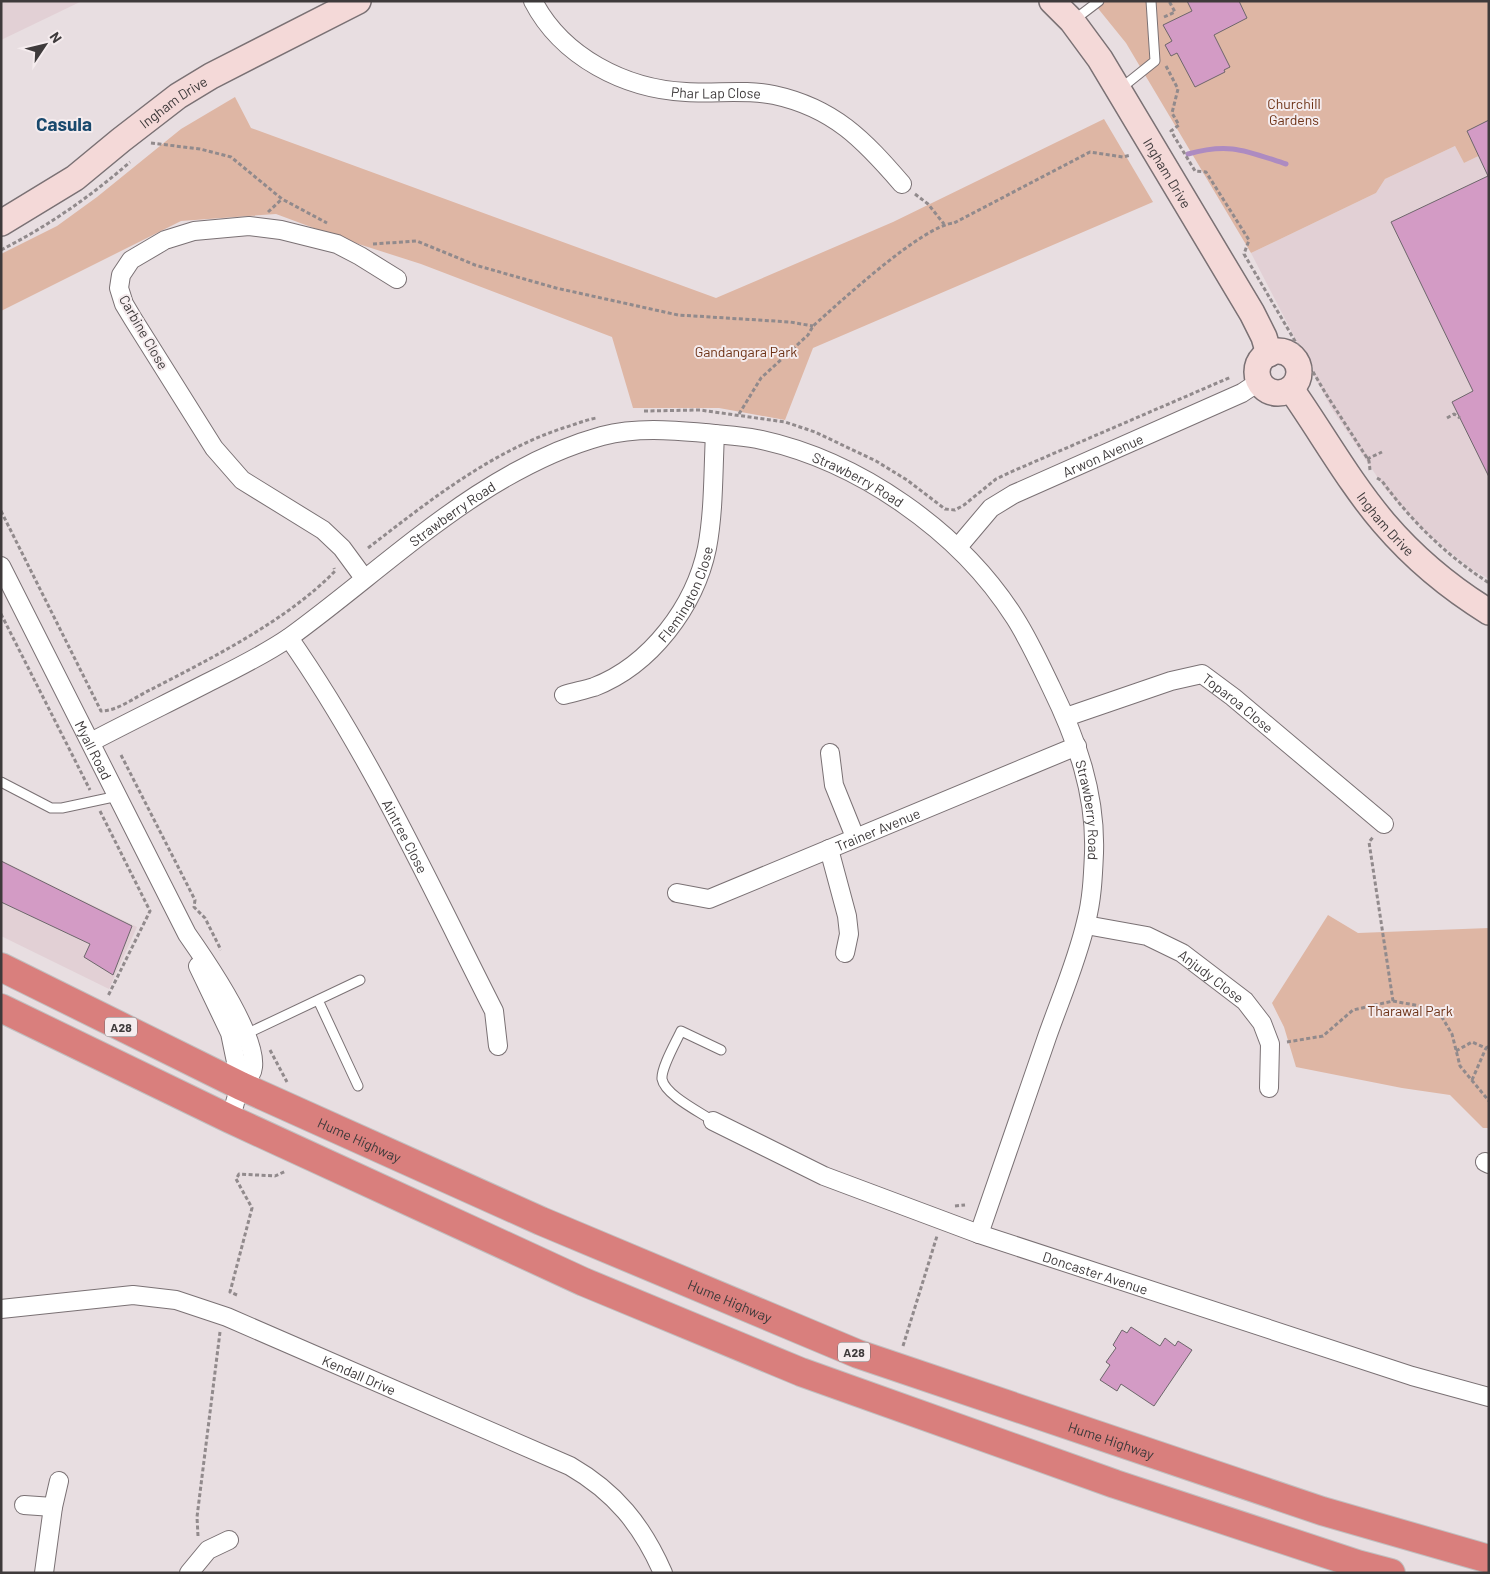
<svg xmlns="http://www.w3.org/2000/svg" width="1490" height="1574" font-family="Barlow,sans-serif">
  <rect width="100%" height="100%" fill="#e8dee1"/>
  <!-- built -->
  <path fill="#e2d0d5" d="M1 1H82L1 40Z
    M1455 146 1464 163 1489 151V579L1470 568 1429 535 1386 490 1330 406 1251 253 1376 193 1385 179Z
    M1 860 137 927 109 989 1 936Z"/>
  <!-- green -->
  <path fill="#deb6a4" d="M1092 1H1489V151L1464 163 1455 146 1385 179 1376 193 1251 253 1126 43Z
    M235 97 251 128 716 298 893 222 1104 119 1153 202 813 348 785 420 719 408H633L612 337 421 264 346 240 276 214 181 221 1 311V254L57 226 97 197 181 129Z
    M1328 915 1358 933 1489 928V1128H1483L1450 1095 1402 1088 1296 1067 1284 1027 1272 1003Z"/>
  <g fill="none" stroke-linecap="round" stroke-linejoin="round">
    <!-- stream -->
    <path stroke="#ad8bc1" stroke-width="5" d="M1188 154C1230 142 1246 151 1286 164"/>
  </g>
  <!-- building -->
  <path fill="#d39bc5" stroke="#6d666b" d="M1187 1H1239L1247 18 1214 35 1230 67 1224 70 1225 72 1195 87 1177 53 1171 56 1165 45 1172 41 1163 25 1192 11Z
    M1489 120V477L1452 402 1473 391 1391 222 1488 176 1467 131Z
    M1 861 132 926 113 975 84 957 90 944 1 902Z
    M1131 1327 1160 1346 1165 1338 1175 1346 1178 1341 1192 1350 1154 1406 1121 1384 1117 1391 1100 1380 1110 1365 1106 1362 1116 1348 1113 1345 1122 1330 1127 1333Z"/>
  <g fill="none" stroke-linecap="round" stroke-linejoin="round">
    <!-- lane casing -->
    <g stroke="#7a7174" stroke-width="11">
      <path id="lane" d="M1074 20 1099 1
        M1120 89 1155 61 1151 1
        M1 782 51 808H62L118 796
        M318 1000 358 1086
        M246 1034 360 980
        M713 1121C700 1112 665 1095 662 1079 661 1068 676 1042 681 1031L721 1050"/>
    </g>
    <!-- street casing -->
    <g stroke="#7a7174" stroke-width="20">
      <g id="street">
        <path id="s1" d="M533 1C562 57 625 89 686 92 716 94 744 89 774 95 834 108 864 140 902 184"/>
        <path id="s2" d="M958 547 991 508 1014 494 1242 393 1260 381"/>
        <path id="s3" d="M1 566 187 934C206 961 257 1036 253 1067 252 1077 246 1078 241 1086 236 1095 234 1109 230 1119"/>
        <path d="M364 578 342 548 323 530 242 480 214 448 133 319 124 304 119 288 121 275 131 260 165 240 194 231 249 226 281 230 337 244 360 256 397 279"/>
        <path id="s4" d="M289 638C370 754 430 885 494 1011L498 1046"/>
        <path id="s5" d="M564 695C574 692 584 690 594 687 651 665 695 606 707 548 714 511 713 472 715 434"/>
        <path id="s6" d="M1066 717 1171 681 1202 674 1233 697 1384 824"/>
        <path id="s7" d="M91 742C129 722 168 703 207 683 235 669 264 655 290 637 388 566 482 469 602 436 636 427 671 430 705 433 722 435 740 436 757 439 858 460 960 531 1015 618 1029 640 1040 664 1051 687 1077 740 1096 794 1094 853 1093 876 1092 900 1086 922 1077 961 1060 1000 1047 1037 1024 1103 1002 1169 979 1234"/>
        <path d="M830 753 834 785 855 837"/>
        <path d="M829 849 847 916 849 934 845 953"/>
        <path id="s8" d="M677 893 709 899 1077 746"/>
        <path id="s9" d="M1086 925 1147 936 1182 953 1245 1001 1262 1023 1270 1044 1269 1088"/>
        <path d="M198 966 230 1033 241 1086"/>
        <path id="s10" d="M713 1121 824 1176 979 1234 1412 1376 1489 1397"/>
        <path d="M1485 1162 1489 1164"/>
        <path id="s11" d="M1 1309 133 1295 176 1300 227 1317 570 1466C615 1492 642 1525 663 1573"/>
        <path d="M24 1505 53 1507"/>
        <path d="M44 1573 53 1507 59 1481"/>
        <path d="M189 1573 208 1550 229 1540"/>
      </g>
    </g>
    <!-- secondary casing -->
    <g stroke="#7a7174" stroke-width="28">
      <g id="secondary">
        <path id="s12" d="M1052 1 1072 21 1100 59 1252 313 1264 337 1269 354"/>
        <path id="s13" d="M1 223 75 178 121 140 178 96 211 76 358 1"/>
        <circle cx="1278" cy="372" r="21"/>
        <path id="s14" d="M1291 389C1322 433 1349 482 1384 523 1414 558 1450 588 1489 612"/>
      </g>
    </g>
    <!-- highway casing -->
    <g stroke="#c1c0c0" stroke-width="30">
      <g id="highway">
        <path id="s15" d="M1 967 241 1086 541 1221 858 1354 1322 1511 1489 1559"/>
        <path d="M1 1008 230 1119 584 1282 801 1372 1115 1484 1357 1564 1391 1573"/>
      </g>
    </g>
    <!-- path -->
    <path stroke="#918a8c" stroke-width="3" stroke-dasharray="4 2.5" stroke-linecap="butt" d="M1164 17 1175 12 1169 1
      M1166 66 1178 89 1172 113 1179 125 1171 131 1195 171 1206 172 1249 240 1244 254 1326 394 1369 461 1370 470
      M151 143 200 149 231 157 282 199 327 223
      M915 194 928 204 944 224
      M268 212 282 199
      M373 244 417 241 475 265 556 288 678 315 790 322 813 326
      M1 250C48 226 90 197 130 162
      M644 411 700 410 785 422 815 432 876 461 907 480 945 509 955 510 964 505 996 479 1013 471 1231 377
      M739 414 761 378 808 335 813 326C839 303 923 225 954 223L1090 152 1123 157 1131 155
      M1447 418 1454 414 1460 418
      M1367 459 1382 452
      M1377 478 1382 481C1412 522 1446 555 1489 583
      M1 511 101 711C118 711 135 697 150 690 210 659 288 620 335 571L334 568
      M368 548C429 501 489 453 563 428 574 425 585 420 596 418
      M1 614 90 790
      M121 755 195 900 194 907 205 918 221 950
      M100 811 150 911 108 996
      M1393 1001 1420 1006 1440 1014 1452 1034 1460 1066 1489 1101
      M1287 1042 1323 1036 1353 1010 1393 1001 1369 842 1374 836
      M270 1050 287 1082
      M1456 1051 1472 1042 1486 1048 1489 1046
      M1472 1080 1486 1048
      M955 1206 965 1205
      M237 1295 230 1292 252 1208 236 1179 239 1174 275 1176 286 1171
      M903 1346 937 1236
      M198 1536 197 1517 220 1332"/>
    <!-- lane -->
    <use href="#lane" stroke="#fff" stroke-width="9"/>
    <!-- street -->
    <use href="#street" stroke="#fff" stroke-width="18"/>
    <!-- secondary -->
    <use href="#secondary" stroke="#f4d9d8" stroke-width="25"/>
    <!-- highway -->
    <use href="#highway" stroke="#d97f7d" stroke-width="28"/>
  </g>
  <g text-anchor="middle" dominant-baseline="central" stroke-width="4" stroke-linejoin="round" paint-order="stroke">
    <!-- shield labels -->
    <g fill="#f5ecee" stroke="#756f71" stroke-width="1">
      <rect x="105" y="1017.5" width="32" height="19" rx="4"/>
      <rect x="838" y="1342.5" width="32" height="19" rx="4"/>
    </g>
    <g font-size="12" font-weight="bold" fill="#3e3a3b">
      <text x="121" y="1027">A28</text>
      <text x="854" y="1352">A28</text>
    </g>
    <!-- street labels -->
    <g font-size="14" fill="#3e3a3b" stroke="#f5ecee">
      <text stroke="none"><textPath href="#s1" startOffset="216">Phar Lap Close</textPath></text>
      <text stroke="none"><textPath href="#s13" startOffset="211">Ingham Drive</textPath></text>
      <text stroke="none"><textPath href="#s12" startOffset="208">Ingham Drive</textPath></text>
      <text transform="translate(144 332) rotate(60)">Carbine Close</text>
      <text stroke="none"><textPath href="#s2" startOffset="175">Arwon Avenue</textPath></text>
      <text stroke="none"><textPath href="#s7" startOffset="864">Strawberry Road</textPath></text>
      <text stroke="none"><textPath href="#s7" startOffset="429">Strawberry Road</textPath></text>
      <text stroke="none"><textPath href="#s14" startOffset="165">Ingham Drive</textPath></text>
      <text stroke="none"><textPath href="#s5" startOffset="166">Flemington Close</textPath></text>
      <text stroke="none"><textPath href="#s6" startOffset="189">Toparoa Close</textPath></text>
      <text stroke="none"><textPath href="#s3" startOffset="206">Myall Road</textPath></text>
      <text stroke="none"><textPath href="#s7" startOffset="1284">Strawberry Road</textPath></text>
      <text stroke="none"><textPath href="#s8" startOffset="215">Trainer Avenue</textPath></text>
      <text stroke="none"><textPath href="#s4" startOffset="230">Aintree Close</textPath></text>
      <text stroke="none"><textPath href="#s9" startOffset="138">Anjudy Close</textPath></text>
      <text stroke="none"><textPath href="#s15" startOffset="398">Hume Highway</textPath></text>
      <text stroke="none"><textPath href="#s10" startOffset="412">Doncaster Avenue</textPath></text>
      <text stroke="none"><textPath href="#s15" startOffset="802">Hume Highway</textPath></text>
      <text stroke="none"><textPath href="#s11" startOffset="374">Kendall Drive</textPath></text>
      <text stroke="none"><textPath href="#s15" startOffset="1208">Hume Highway</textPath></text>
    </g>
    <!-- park labels -->
    <g font-size="14" fill="#6d3216" stroke="#f5ecee">
      <text x="1294" y="103">Churchill<tspan x="1294" dy="16">Gardens</tspan></text>
      <text x="746" y="351">Gandangara Park</text>
      <text x="1410" y="1010">Tharawal Park</text>
    </g>
    <!-- district labels -->
    <g font-size="19" font-weight="bold" fill="#19496d" stroke="#f5ecee">
      <text x="64" y="123">Casula</text>
    </g>
  </g>
  <!-- border -->
  <rect width="1490" height="1574" fill="none" stroke="#3e3a3b" stroke-width="5"/>
  <!-- north arrow -->
  <g transform="translate(45 45) rotate(55)" stroke="#f5ecee" stroke-width="4" paint-order="stroke">
  <path d="M0-4L9 19L0 12L-9 19Z" fill="#3e3a3b"/>
  <text y="-8" font-size="14" font-weight="bold" text-anchor="middle" fill="#3e3a3b">N</text>
  </g>
</svg>
